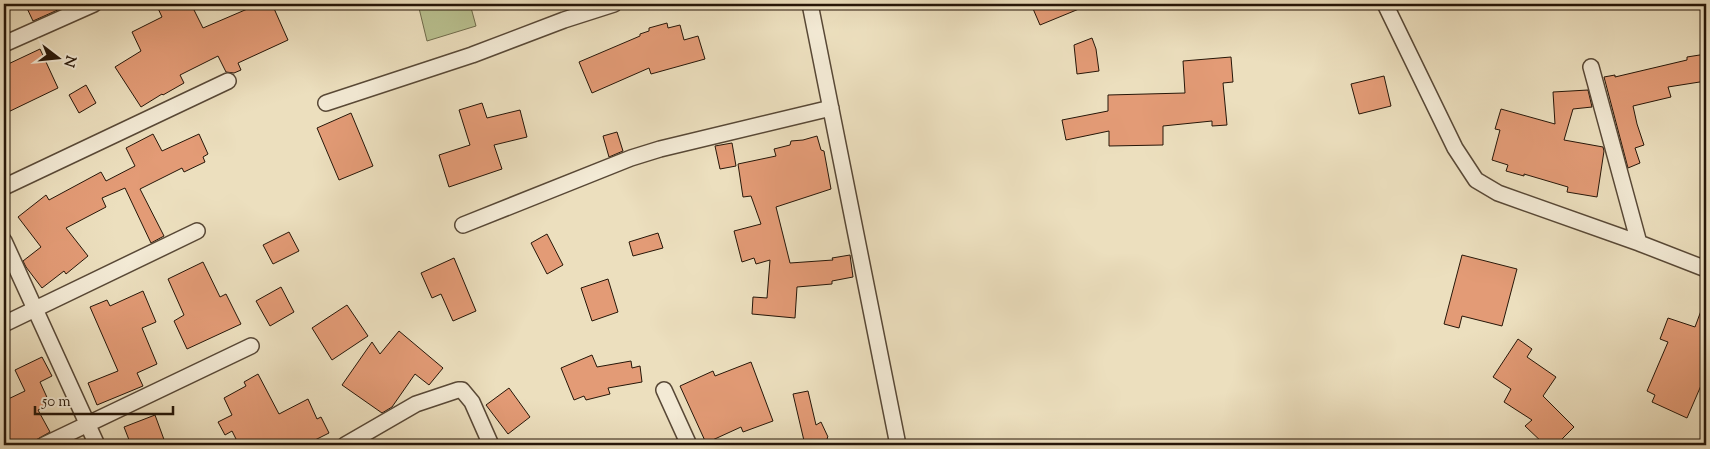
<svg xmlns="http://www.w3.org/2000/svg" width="1710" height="449" font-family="'Sorts Mill Goudy',serif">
  <rect width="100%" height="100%" fill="#ecdfbe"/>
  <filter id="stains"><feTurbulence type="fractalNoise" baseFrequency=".004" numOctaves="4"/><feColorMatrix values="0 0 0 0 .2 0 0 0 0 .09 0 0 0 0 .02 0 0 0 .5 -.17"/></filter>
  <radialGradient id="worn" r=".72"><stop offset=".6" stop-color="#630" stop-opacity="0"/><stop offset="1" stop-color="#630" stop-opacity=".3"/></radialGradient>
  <!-- green -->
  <path fill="#b9c190" stroke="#706c4c" d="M418 4H470L476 26 427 41Z"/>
  <!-- building -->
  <path fill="#e39b76" stroke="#261608" d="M25 4H71L33 21Z
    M156 4H191L203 28 259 4H272L288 40 238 63 241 70 234 73 226 72 218 56 180 75 184 83 163 95 162 94 141 107 115 67 141 51 132 32 162 17Z
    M1031 4H1091L1040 25Z
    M667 23 668 28 680 25 684 40 698 36 705 59 651 74 649 68 592 93 579 62 640 36V34L649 31V28Z
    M1092 38 1096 49 1099 71 1077 74 1074 45Z
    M40 49 58 88 4 114V66Z
    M1706 54V81L1668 87 1671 97 1633 106 1637 124 1644 145 1635 148 1640 163 1628 168 1604 77 1615 75V77L1687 60V57Z
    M1231 57 1233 82 1223 83 1227 125 1212 126V121L1163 126V145L1109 146V131L1066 140 1062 120 1108 111V95L1185 93 1183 61Z
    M1384 76 1391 106 1359 114 1351 84Z
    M86 85 96 103 79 113 69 95Z
    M1588 90 1592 107 1573 109 1564 140 1603 147 1604 151 1597 197 1567 192 1568 187 1524 174V176L1506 171 1508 165 1492 160 1500 130 1495 129 1501 109 1555 124 1553 92Z
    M482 103 487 118 520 110 527 137 494 145 502 169 449 187 439 155 470 145 459 110Z
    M351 113 373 166 339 180 317 128Z
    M617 132 623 151 609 157 603 136Z
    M153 134 162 151 199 134 208 154 203 157 205 162 184 172 182 168 140 189 164 236 151 243 125 188 102 198 106 207 66 228 88 256 66 274 64 271 42 288 26 267 23 261 41 247 18 217 46 195 49 200 101 172 106 181 135 166 126 148Z
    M817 136 821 150 824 151 831 189 776 207 790 263 833 260 832 258 850 255 853 277 832 281V284L797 287 795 318 752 314 753 297 767 298 770 260 756 264 754 258 742 262 734 231 761 224 751 196 743 197 738 164 776 156 774 149 790 145 791 141 803 140Z
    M732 143 736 166 720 169 715 146Z
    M289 232 299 251 273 264 263 245Z
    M658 233 663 248 633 256 629 242Z
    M547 234 563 265 547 274 531 243Z
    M1462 255 1517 269 1502 326 1462 316 1459 328 1444 324Z
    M454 258 476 311 453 321 441 294 432 298 421 273Z
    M203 262 220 297 226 294 241 324 187 349 174 321 184 315 168 279Z
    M608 279 618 312 592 321 581 288Z
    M281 287 294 312 270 326 256 301Z
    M143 291 156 322 142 328 157 364 137 373 143 386 97 405 88 383 118 371 90 307 107 300 110 306Z
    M1705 300H1706V374L1687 418 1652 402 1655 395 1647 391 1668 342 1660 339 1668 318 1695 327Z
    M347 305 368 336 332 360 312 328Z
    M399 331 443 368 429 385 415 374 392 407 382 413 342 385 372 342 380 354Z
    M1518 339 1532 349 1527 357 1556 377 1543 396 1574 427 1556 445H1545L1525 426 1532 420 1504 402 1511 389 1493 377Z
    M592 355 597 367 631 361 632 368 640 366 642 382 608 388 610 394 586 400 584 396 574 400 561 368Z
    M42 357 52 376 40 382 50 404 38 410 50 432 27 445H4V401L25 391 15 370Z
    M751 362 773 421 743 432 741 427 706 443 680 386 713 371 715 376Z
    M258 374 279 414 308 399 317 419 321 417 329 433 305 445H239L232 431 225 435 218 422 232 415 224 398 246 386 244 382Z
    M509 388 530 417 508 434 486 405Z
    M808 391 816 425 821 422 828 437 827 438 830 445H805L793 394Z
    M155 415 166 445H131L124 427Z"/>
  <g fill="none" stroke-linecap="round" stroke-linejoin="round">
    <!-- street casing -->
    <g stroke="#584836" stroke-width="18">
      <path id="street" d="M810 4 898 445
        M1385 4 1455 148 1476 180 1498 193 1639 243 1706 269
        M4 44 94 4
        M1591 67 1639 243
        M326 103 472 55 564 20 614 4
        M4 187 228 81
        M463 225 631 158 660 149 831 108
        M4 241 97 445
        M4 324 197 231
        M664 390 689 445
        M44 445 251 346
        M345 445 416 404 458 390H462L472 402 491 445"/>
    </g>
    <!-- street -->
    <use href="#street" stroke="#f3ead5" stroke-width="15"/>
  </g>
  <!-- margin -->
  <rect width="1710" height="449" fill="none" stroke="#ecdfbe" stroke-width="20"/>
  <rect x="5" y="5" width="1700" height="439" fill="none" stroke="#261608" stroke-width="2.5"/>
  <rect x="10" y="10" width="1690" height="429" fill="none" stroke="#261608"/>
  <!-- north arrow -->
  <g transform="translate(58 58) rotate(106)" stroke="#f3ead5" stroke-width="4" paint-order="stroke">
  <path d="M0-4L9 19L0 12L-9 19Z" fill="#261608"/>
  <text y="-8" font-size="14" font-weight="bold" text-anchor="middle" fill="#261608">N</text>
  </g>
  <!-- scale -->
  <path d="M35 406v8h138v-8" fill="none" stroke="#261608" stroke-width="2.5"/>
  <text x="42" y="406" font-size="15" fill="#261608" stroke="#f3ead5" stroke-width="4" paint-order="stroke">50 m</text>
  <rect width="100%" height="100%" filter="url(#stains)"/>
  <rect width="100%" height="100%" fill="url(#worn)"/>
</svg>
